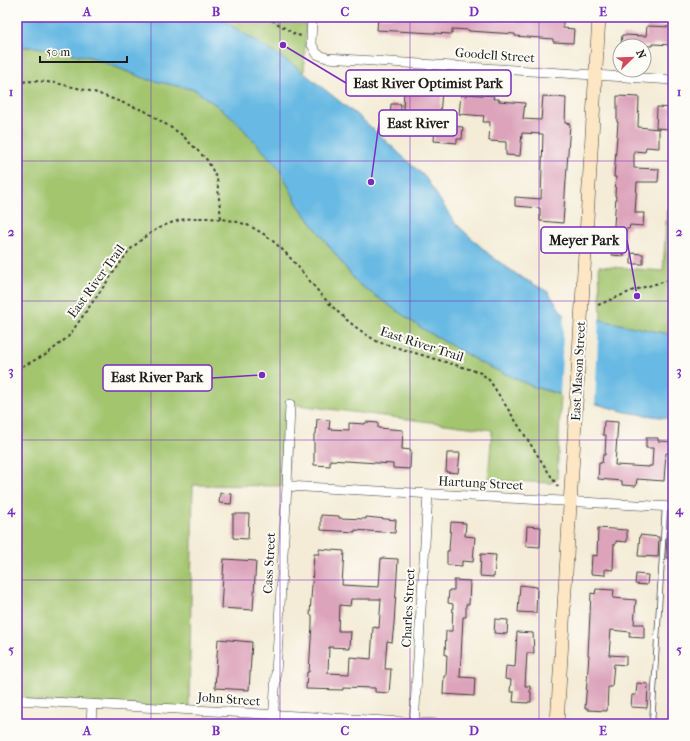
<svg xmlns="http://www.w3.org/2000/svg" width="690" height="741" font-family="'IM FELL French Canon',serif">
  <rect width="100%" height="100%" fill="#fdfcf7"/>
  <filter id="ink" filterUnits="userSpaceOnUse"><feTurbulence type="fractalNoise" baseFrequency=".025" numOctaves="2"/><feDisplacementMap in="SourceGraphic" scale="8" xChannelSelector="R" yChannelSelector="G"/><feConvolveMatrix kernelMatrix="1 2 1 2 8 2 1 2 1" color-interpolation-filters="sRGB"/></filter>
  <filter id="wash" filterUnits="userSpaceOnUse"><feTurbulence type="fractalNoise" baseFrequency=".012" numOctaves="4" result="noise"/><feDisplacementMap in="SourceGraphic" scale="16" xChannelSelector="R" yChannelSelector="G"/><feGaussianBlur stdDeviation="0.9" result="paint"/><feColorMatrix in="noise" values="0 0 0 0 0 0 0 0 0 0 0 0 0 0 0 0 0 1.4 0 .05"/><feComposite in="paint" operator="in"/></filter>
  <g filter="url(#wash)">
    <rect width="100%" height="100%" fill="#f4ecd7"/>
    <!-- green -->
    <path fill="#a3c56e" stroke="#607045" d="M218 17H306L304 73Z
      M17 47H36L90 57 146 79 195 90 232 117 279 168 298 205 357 283 423 329 481 363 534 387 561 395 557 479 551 483 488 480 492 430 290 404 287 486 193 485 189 709 17 700Z
      M667 210 673 211V335L601 320 599 266 663 271Z"/>
    <!-- water -->
    <path fill="#68b9e3" stroke="#426a80" d="M17 17H218L295 66 363 120 425 177 455 223 491 256 519 276 548 292 565 317 582 313 601 320 673 335V419L626 412 534 387 481 363 423 329 357 283 298 205 279 168 232 117 195 90 146 79 90 57 36 47H17Z"/>
    <!-- pier -->
    <path fill="#f4ecd7" d="M564 313 565 315 574 313 589 314 599 318 595 404 585 403 560 396Z"/>
    <g id="blocks">
      <!-- building -->
      <path fill="#dca3ba" fill-rule="evenodd" d="M378 17H495V20L516 22V17H563V28L574 29 573 43 553 42V39L515 36V34L469 31V30L452 29V34L377 30Z
        M647 26 673 27V45L653 44V46H621L622 35 646 36Z
        M404 89 442 90 440 116 428 115V112L403 110Z
        M467 94 494 96 493 99H499V101L525 103 523 119 541 120 543 96 566 98 565 123 570 124 563 223 540 221V208L515 206V197L541 199 543 134 522 133 520 156 506 155V142L489 141 490 122H483L484 116 459 114 461 95 467 96Z
        M617 96 639 97 638 127 659 129V148L646 147 645 152 634 151V168L659 169 658 182H637L635 213H644L643 226 630 225 629 229H626L624 256 612 255 616 196H615L616 177H614L618 122H617Z
        M391 104H401L400 117H390Z
        M657 107 672 108 670 129 656 128Z
        M435 125 463 127 462 139H457V143L434 141Z
        M631 253 643 254V264H631Z
        M317 419 330 420 329 429 349 430V423L365 424 366 422 378 423V428L403 430 402 449 411 450 410 469 393 468V464L330 460V466L314 465V434H316Z
        M604 421 618 422 615 465 649 467V466H652L653 448H646V438H658V441L673 442V454L666 453 664 481 637 479 636 486 622 485V481L598 479 599 463H602L603 455H605L606 435H603Z
        M447 453H460L458 473 446 472Z
        M220 493 232 494 231 504 219 503Z
        M233 514H249L248 539 233 538Z
        M321 515 339 516V518L366 519V517L396 520 395 533 355 530V532L321 530Z
        M451 522 466 523 465 536 475 537 473 562 462 561V566L447 565V551H449Z
        M527 526 541 527 540 547 526 546Z
        M598 528 627 530V542L616 541V544H614L613 570 605 569V575L591 574 592 555 597 556Z
        M640 535 659 537 658 557 638 556Z
        M667 537 673 538V558H666Z
        M319 549 344 551 342 585 379 587 381 558 398 559 394 624 392 642 387 641 385 669H391L389 693 375 692V688L343 687V690L306 689 307 672H309L312 624V615H310L314 554H319ZM351 599H381L379 628 373 627 371 659 350 657 349 674 328 673 329 647 349 648 350 631H338L339 605 350 606Z
        M481 554 496 555 494 577 480 576Z
        M224 559 256 561 253 610 221 608Z
        M636 574 648 575 647 585 635 584Z
        M454 580 470 581 469 604H466V617H463L460 677 475 678 474 696 443 694 444 676H446L447 655H445L446 631H452L453 604 448 603 449 590H454Z
        M520 585 537 587 536 613 518 612Z
        M596 589 614 590 613 598 636 600 634 624H644V638L629 637 630 632 611 630 609 655 626 656V665L614 664 612 687H608L607 711 588 710V708H585L589 655H588L591 593 595 594Z
        M495 619 508 620 507 634 494 633Z
        M517 632 533 633 534 653H527L525 686H530V692H531V702H528V703L513 702 514 692H510L511 680 505 679 506 666 515 667Z
        M218 639 252 642 249 690 215 688Z
        M637 683 648 684 647 708 631 707 632 695H636Z"/>
    </g>
  </g>
  <g filter="url(#ink)">
    <use href="#blocks" fill-opacity="0" stroke="#3c3b38" stroke-width="1"/>
    <g fill="none" stroke-linecap="round" stroke-linejoin="round">
      <!-- service casing -->
      <g stroke="#3c3b38" stroke-width="6">
        <path id="service" d="M652 724 665 507"/>
      </g>
      <!-- minor casing -->
      <g stroke="#3c3b38" stroke-width="10">
        <path id="minor" d="M312 17 311 43 317 54 327 58 673 80
          M287 486 673 507
          M17 700 440 724
          M91 724 92 705
          M273 724 287 486 290 404
          M414 724 428 494"/>
      </g>
      <!-- secondary casing -->
      <g stroke="#3c3b38" stroke-width="14">
        <path id="secondary" d="M557 724 599 17"/>
      </g>
      <!-- path -->
      <path stroke="#3c3b38" stroke-width="2" stroke-dasharray="3 3" stroke-linecap="butt" d="M267 17 296 35 302 36
        M17 82 36 81 56 83 94 92 145 111 181 134 207 160 217 178 221 219
        M598 305 634 290 673 279
        M17 369 47 354 68 337 128 252C148 231 173 217 203 218 217 218 234 220 247 225 282 240 302 274 326 300 342 317 358 330 378 342L469 369 481 373 490 381 558 487"/>
      <!-- service -->
      <use href="#service" stroke="#fff" stroke-width="4.5"/>
      <!-- minor -->
      <use href="#minor" stroke="#fff" stroke-width="9"/>
      <!-- secondary -->
      <use href="#secondary" stroke="#fce6c4" stroke-width="13"/>
    </g>
  </g>
  <!-- grid -->
  <path fill="none" stroke="#7b2cbf" stroke-width="1" stroke-opacity="0.55" d="M151 17V724M280 17V724M410 17V724M539 17V724M17 161H673M17 301H673M17 440H673M17 580H673"/>
  <g text-anchor="middle" dominant-baseline="central" stroke-width="4" stroke-linejoin="round" paint-order="stroke">
    <!-- street labels -->
    <g font-size="13" fill="#1c1c1c" stroke="#fdfcf7">
      <text transform="translate(495 55) rotate(4)">Goodell Street</text>
      <text transform="translate(96 281) rotate(-54)">East River Trail</text>
      <text transform="translate(422 344) rotate(18)">East River Trail</text>
      <text transform="translate(578 371) rotate(-87)">East Mason Street</text>
      <text transform="translate(481 483) rotate(3)">Hartung Street</text>
      <text transform="translate(269 563) rotate(-87)">Cass Street</text>
      <text transform="translate(408 608) rotate(-87)">Charles Street</text>
      <text transform="translate(229 699) rotate(4)">John Street</text>
    </g>
  </g>
  <!-- callouts -->
  <path fill="none" stroke="#7b2cbf" stroke-width="1.5" d="M283 45L346 83M371 182L379 123M637 296L627 240M262 375L212 378"/>
  <g fill="#7b2cbf" stroke="#fdfcf7" stroke-width="1.5">
    <circle cx="283" cy="45" r="4"/>
    <circle cx="371" cy="182" r="4"/>
    <circle cx="637" cy="296" r="4"/>
    <circle cx="262" cy="375" r="4"/>
  </g>
  <g fill="#fdfcf7" stroke="#7b2cbf" stroke-width="1.5">
    <rect x="346" y="70" width="165" height="26" rx="4"/>
    <rect x="379" y="110" width="78" height="26" rx="4"/>
    <rect x="541" y="227" width="86" height="26" rx="4"/>
    <rect x="103" y="365" width="109" height="26" rx="4"/>
  </g>
  <g font-size="14" text-anchor="middle" font-weight="bold" fill="#1c1c1c">
    <text x="428" y="88">East River Optimist Park</text>
    <text x="418" y="128">East River</text>
    <text x="584" y="245">Meyer Park</text>
    <text x="157" y="382">East River Park</text>
  </g>
  <!-- margin -->
  <rect width="690" height="741" fill="none" stroke="#fdfcf7" stroke-width="44"/>
  <!-- north arrow -->
  <g transform="translate(632 58) rotate(67)"><circle r="19" fill="#fdfcf7" stroke="#a3a29f"/>
  <path d="M0-3L7 15L0 10L-7 15Z" fill="#d1495b"/>
  <text y="-6" font-size="11" font-weight="bold" text-anchor="middle" fill="#1c1c1c">N</text>
  </g>
  <!-- scale -->
  <path d="M40 56v6h87v-6" fill="none" stroke="#1c1c1c" stroke-width="2"/>
  <text x="46" y="56" font-size="12" fill="#1c1c1c" stroke="#fdfcf7" stroke-width="3" paint-order="stroke">50 m</text>
  <rect x="22" y="22" width="646" height="697" fill="none" stroke="#7b2cbf" stroke-width="1.5"/>
  <g font-size="13" text-anchor="middle" font-weight="bold" fill="#7b2cbf">
    <text x="87" y="16">A</text>
    <text x="216" y="16">B</text>
    <text x="345" y="16">C</text>
    <text x="474" y="16">D</text>
    <text x="603" y="16">E</text>
    <text x="11" y="96">1</text>
    <text x="679" y="96">1</text>
    <text x="11" y="236">2</text>
    <text x="679" y="236">2</text>
    <text x="11" y="375">3</text>
    <text x="679" y="375">3</text>
    <text x="11" y="514">4</text>
    <text x="679" y="514">4</text>
    <text x="11" y="654">5</text>
    <text x="679" y="654">5</text>
    <text x="87" y="735">A</text>
    <text x="216" y="735">B</text>
    <text x="345" y="735">C</text>
    <text x="474" y="735">D</text>
    <text x="603" y="735">E</text>
  </g>
</svg>
